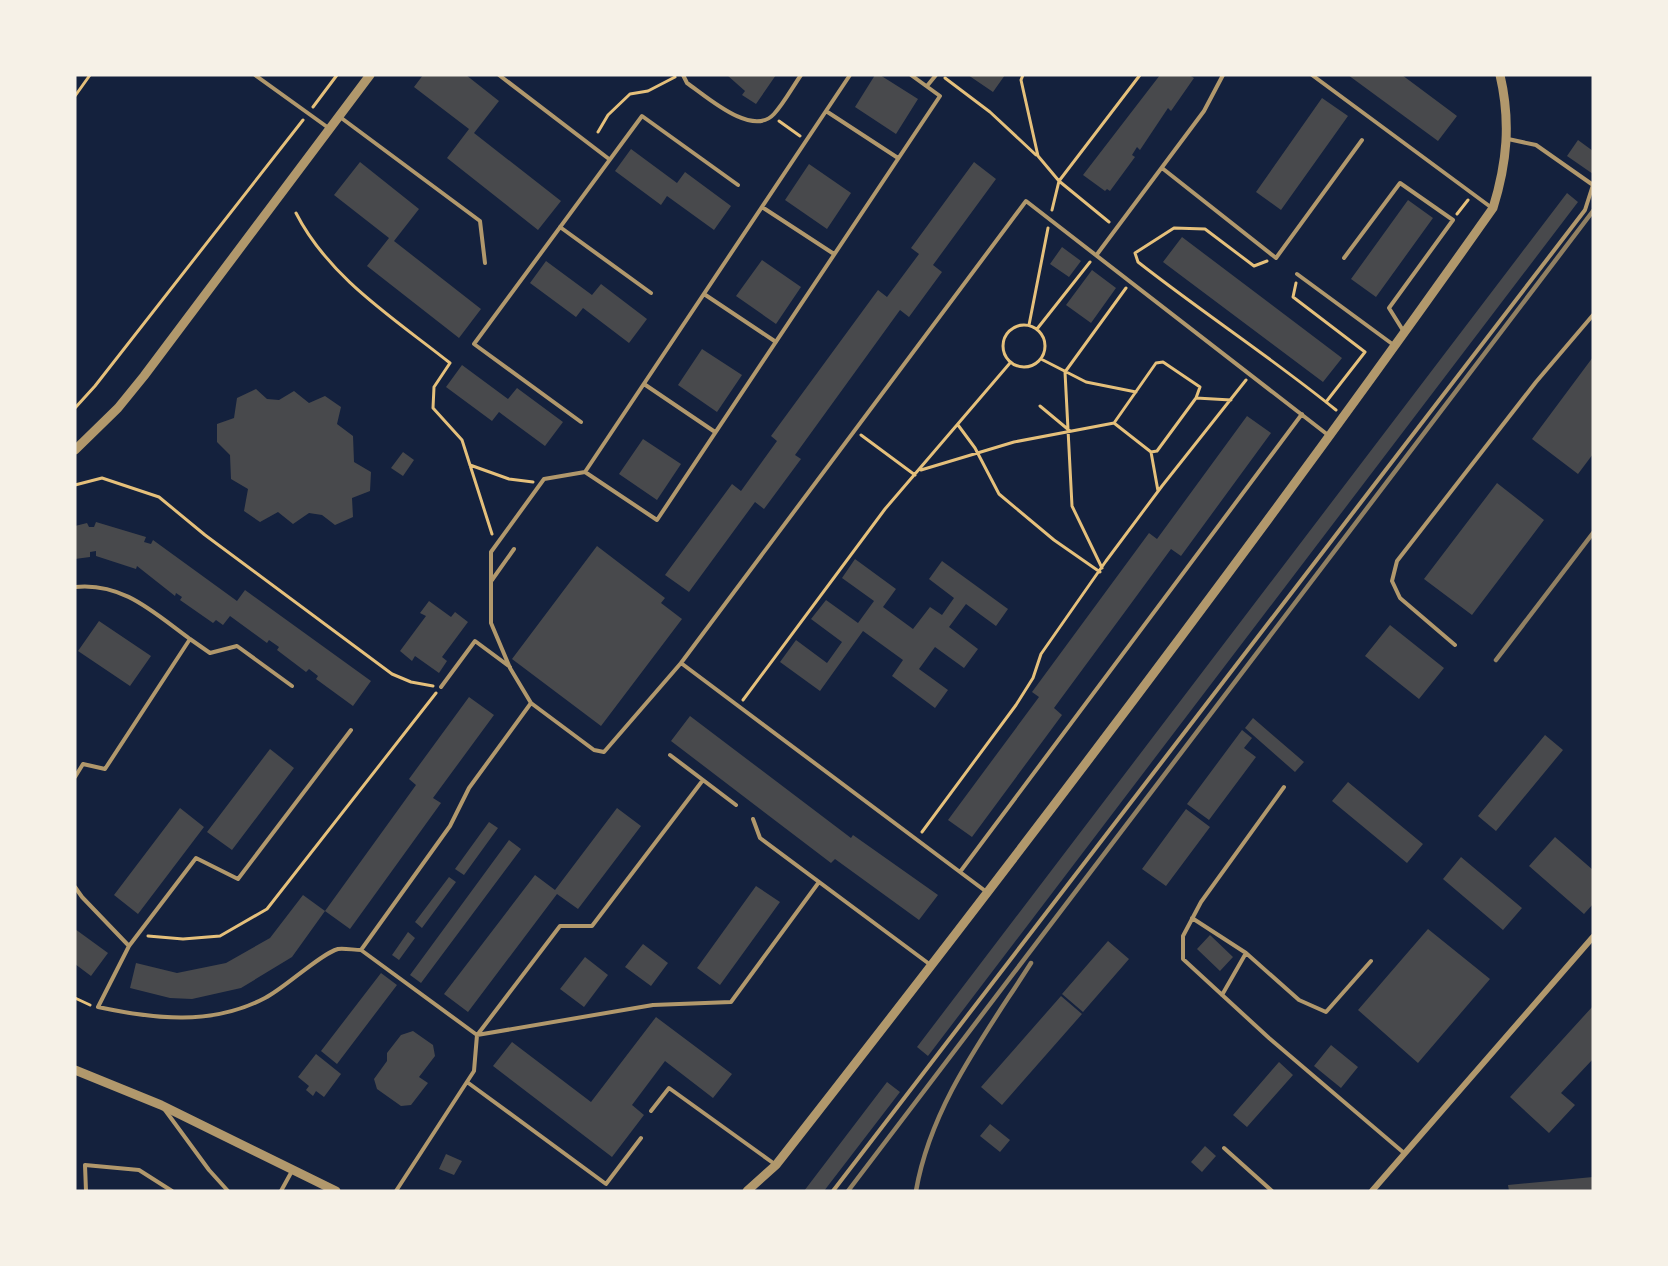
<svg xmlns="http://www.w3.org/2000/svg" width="1668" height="1266" font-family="'Playfair Display',serif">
  <rect width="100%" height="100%" fill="#14213d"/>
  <!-- building -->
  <path fill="#48494c" d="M423 75H466L499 101 474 133 561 201 538 230 447 158 469 129 414 87Z
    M727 75H776L756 104 742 95 745 91Z
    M875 75H880L918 99 896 134 855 107Z
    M968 75H1005L993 92Z
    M1160 75H1189L1194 78 1171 111 1168 108 1140 150 1137 147 1132 155 1135 157 1110 191 1107 189 1105 191 1083 175Z
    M1348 75H1402L1457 116 1438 141Z
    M1322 98 1348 116 1281 210 1256 192Z
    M1578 140 1593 151V174L1567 156Z
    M631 149 677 183 685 172 731 206 714 230 667 196 661 205 615 171Z
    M360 162 419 209 394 241 481 309 459 338 367 266 389 238 334 195Z
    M974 162 996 179 933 265 942 272 909 317 900 310 795 455 801 459 764 509 755 502 689 592 665 575 732 484 741 491 777 441 771 436 878 290 887 297 919 254 911 248Z
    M809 164 851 193 827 229 785 200Z
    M1567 193 1578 202 928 1056 917 1047Z
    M1408 200 1433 218 1376 297 1351 279Z
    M1182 237 1342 358 1323 382 1163 262Z
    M1062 247 1081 261 1069 277 1050 264Z
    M762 260 801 287 776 324 736 296Z
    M546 261 592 295 601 284 647 319 629 343 583 308 576 317 530 283Z
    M1092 270 1116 288 1091 323 1066 305Z
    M702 349 742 375 717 412 678 385Z
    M1593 357V454L1578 474 1532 439Z
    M462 365 508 399 517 388 563 422 545 446 499 412 492 421 446 387Z
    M256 389 267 399 279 400 294 391 309 403 325 396 341 407 337 424 353 436 354 462 371 472 370 491 352 498 353 517 335 525 322 515 309 513 293 524 278 512 260 522 244 511 248 489 231 479 230 455 217 442V424L234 418 237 398Z
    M1247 416 1271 433 1181 556 1171 549 1127 609 1054 708 1062 715 972 837 948 820 1039 697 1032 692 1149 533 1157 539Z
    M643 439 681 464 657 500 619 474Z
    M403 452 414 460 403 476 391 468Z
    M1497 483 1544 520 1472 615 1424 579Z
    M96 522 146 537 144 542 151 544 153 540 237 601 245 590 371 681 353 706 316 679 318 676 309 669 306 672 277 650 279 647 269 640 267 643 230 616 223 625 216 620 213 623 180 600 182 597 176 593 175 596 137 566 136 569 96 556V551L90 552V557L75 559V526L87 523 89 527H94Z
    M597 546 665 598 661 603 682 619 601 726 512 659Z
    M855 559 896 589 883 607 913 629 930 607 942 615 954 598 929 579 942 561 1008 609 996 626 966 604 949 627 978 649 964 668 935 647 919 669 948 690 935 708 892 676 903 660 863 631 820 691 780 662 796 640 827 663 842 642 811 619 826 600 858 623 874 601 842 578Z
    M429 601 451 617 455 612 468 622 442 657 447 661 439 673 415 656 412 661 400 651 426 616 420 613Z
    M99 621 151 656 130 686 78 651Z
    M1390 625 1444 668 1419 699 1365 656Z
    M469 697 494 715 433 798 441 803 350 929 325 911 416 785 409 779Z
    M690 716 851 838 853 835 938 895 919 920 835 859 831 863 671 741Z
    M1253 718 1304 762 1295 772 1245 728Z
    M1242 730 1252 738 1244 748 1256 757 1209 820 1187 804Z
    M1545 735 1563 750 1496 831 1478 816Z
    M270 749 294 768 232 850 207 832Z
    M1348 782 1423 844 1407 863 1332 801Z
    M180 808 204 827 138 914 114 895Z
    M617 808 641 826 578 909 557 894 468 1012 444 994 535 875 555 890Z
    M1186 809 1210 827 1166 886 1142 869Z
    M489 822 498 828 464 875 455 869Z
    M1555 837 1593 870V904L1584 914 1529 866Z
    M509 840 521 849 421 983 410 975Z
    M1461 857 1522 908 1503 930 1443 879Z
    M449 877 456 882 422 928 415 922Z
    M756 886 780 902 720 985 697 968Z
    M303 895 325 911 292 957 241 988 192 999 170 998 130 988 136 963 177 973 226 963 270 938Z
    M75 929 108 953 91 976 75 964Z
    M1428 929 1490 979 1418 1063 1358 1010Z
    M408 932 415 938 399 960 392 955Z
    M1210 935 1233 957 1220 971 1197 949Z
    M1108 941 1129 959 1083 1012 1062 994Z
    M643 944 668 963 651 986 625 967Z
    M585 957 608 975 584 1007 560 989Z
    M381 973 397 985 337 1064 321 1051Z
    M1061 996 1082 1014 1002 1105 981 1087Z
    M1593 1006V1059L1561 1093 1575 1105 1549 1133 1510 1097Z
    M656 1017 732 1074 713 1098 665 1061 632 1105 644 1115 612 1157 493 1066 512 1042 591 1102Z
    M413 1031 433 1045 435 1056 419 1077 428 1083 411 1105 401 1106 377 1089 374 1079 387 1061V1053L401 1035Z
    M1331 1045 1358 1067 1341 1088 1314 1066Z
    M316 1054 341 1074 324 1097 316 1091 313 1096 306 1090 309 1086 298 1077Z
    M1279 1062 1293 1075 1247 1127 1233 1115Z
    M887 1082 900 1092 824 1191H804Z
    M990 1124 1010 1140 1000 1152 980 1136Z
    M1205 1146 1216 1156 1202 1172 1191 1162Z
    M446 1154 462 1161 454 1175 439 1169Z
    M1593 1177V1191H1509L1508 1185Z"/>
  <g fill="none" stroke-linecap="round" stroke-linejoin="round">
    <!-- path -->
    <path stroke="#e5c07b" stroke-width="3" d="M1023 75 1021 80 1038 156 1059 181 1109 222
      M945 78 990 112 1036 155
      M75 96 90 75
      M313 107 337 75
      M779 121 800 136
      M598 132 608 115 630 94 648 91 675 77
      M1052 210 1059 181 1140 75
      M296 213C329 278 395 319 450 363L434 387 433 408 462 440 492 534
      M1457 214 1468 200
      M1267 261 1254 266 1205 229 1174 228 1135 253 1138 262C1203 313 1272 358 1336 410
      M1296 283 1293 297 1365 352 1326 402
      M1003 346a21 21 0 1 1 42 0a21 21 0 1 1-42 0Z
      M1029 325 1048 228
      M1037 329 1090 262
      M1041 359 1086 382 1136 392
      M1163 362 1200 387 1196 398 1157 451 1151 452 1114 423 1156 363Z
      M1196 398 1231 400
      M1040 406 1070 431
      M75 408 95 386 303 120
      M958 425 975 448 999 494 1054 540 1100 572
      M861 435 915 475
      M1151 452 1158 491
      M470 465 509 479 533 482
      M921 470 1014 442 1114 423
      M75 485 102 478 159 497 205 535 392 674 411 682 433 686
      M1102 568 1072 506 1065 372 1126 288
      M743 700 885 509 1010 363
      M922 832 1016 705 1033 678 1041 654 1106 561 1162 486 1246 380
      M148 936 183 939 220 936 267 909 436 693
      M75 998 90 1005"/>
    <!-- service -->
    <path stroke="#b1986c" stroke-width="4" d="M255 75 330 129
      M499 75 609 159
      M683 75 687 83C706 96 752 138 774 114 784 103 792 88 801 75
      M850 75 585 472 657 520 940 96 911 75
      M1312 75 1492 208
      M927 86 936 75
      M826 111 898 158
      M340 117 480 221 485 263
      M1162 168 1276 258 1362 140
      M762 207 834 254
      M560 227 651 293
      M1098 253 1204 111 1223 75
      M1344 258 1400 183 1453 220 1389 308 1404 332
      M1297 274 1395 346
      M704 294 776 342
      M644 384 715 432
      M581 422 474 344 642 116 738 185
      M585 472 544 479 491 552V623L510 668 531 703 594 750 604 752 681 663
      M492 580 514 549
      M75 587C123 582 154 613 190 639L105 769 83 764 75 777
      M190 639 210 653 237 646 292 686
      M1455 645 1400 598 1392 581 1397 561 1536 382 1593 315
      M441 687 475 641 510 667
      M670 755 736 805
      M1284 787 1201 902 1183 936V959L1269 1038 1404 1153
      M753 819 760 838 932 966
      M960 872 1302 414
      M75 887 82 897 129 946 98 1007C154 1019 212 1026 265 998 285 988 320 954 338 949 344 948 354 950 361 950L477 1035 474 1071 396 1191
      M988 893 681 663 1026 201 1328 435
      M1192 918 1246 953 1299 1000 1326 1012 1371 961
      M129 946 196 858 238 879 351 730
      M361 950 450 826 469 788 531 703
      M1222 995 1246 953
      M478 1034 560 926H592L703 780
      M477 1035 653 1005 731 1002 819 882
      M467 1082 606 1184 641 1138
      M165 1110 209 1170 228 1191
      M651 1111 669 1088 776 1165
      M1224 1148 1272 1191
      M86 1191 85 1165 139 1170 172 1191
      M281 1191 292 1171
      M833 1191 1585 210 1593 185 1536 145 1508 139"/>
    <!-- minor -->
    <path stroke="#b1986c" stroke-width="6" d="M1372 1191 1593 937"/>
    <!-- tertiary -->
    <path stroke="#b1986c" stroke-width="9" d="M75 450 118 408 144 376 370 75
      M75 1070 161 1105 336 1191
      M747 1191 776 1165C1022 851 1263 534 1493 208 1507 163 1511 122 1500 75"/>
    <!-- rail -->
    <path stroke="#918062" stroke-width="4.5" d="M1496 660 1593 533
      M848 1191 1593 211
      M916 1191C931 1105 985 1035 1031 963"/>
  </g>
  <!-- border -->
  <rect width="1668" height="1266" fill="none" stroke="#f6f1e7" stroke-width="153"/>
</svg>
